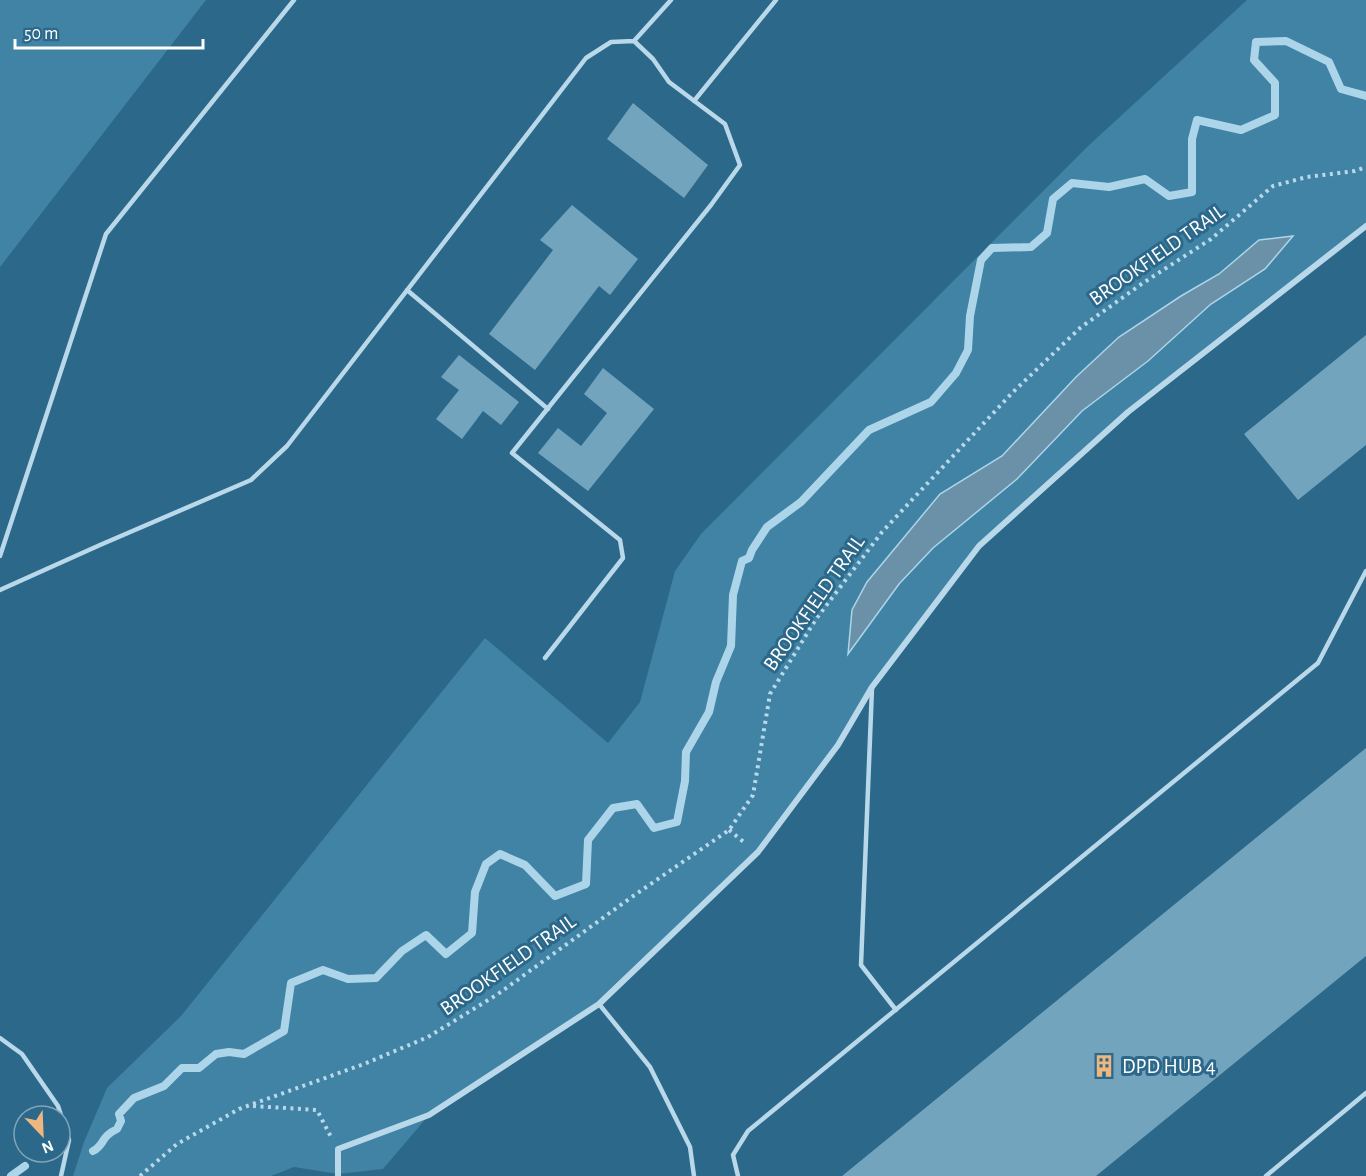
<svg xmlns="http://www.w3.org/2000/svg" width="1366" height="1176" font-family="'Alegreya Sans',sans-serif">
  <rect width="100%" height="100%" fill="#2b6889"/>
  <!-- green -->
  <path fill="#4083a5" d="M0 0H206L0 267Z
    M1247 0H1366V226L1128 412 979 546 872 686 838 745 758 852 599 1004 429 1115 383 1169 338 1174 294 1167 271 1176H73L84 1142 107 1088 181 1016 485 638 608 743 640 702 675 571 701 534 1087 147Z"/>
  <!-- water -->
  <path fill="#6a91a7" stroke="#add5e9" stroke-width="1.5" d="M1293 236 1265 269 1211 304 1148 361 1082 411 1017 479 933 548 899 584 848 654 852 610 867 582 940 494 1002 456 1076 377 1119 337 1181 296 1219 274 1259 240Z"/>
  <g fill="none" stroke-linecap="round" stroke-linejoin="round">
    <!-- stream -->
    <path stroke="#add5e9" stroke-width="8" d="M93 1151C105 1145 100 1137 117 1129L121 1121 119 1114 134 1098 164 1086 182 1068H199L216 1054 229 1052 244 1054 284 1031 291 983 323 970 348 979 376 978 402 951 426 935 446 954 472 933 475 892 486 864 500 854 525 865 555 896 586 884 588 840 613 808 637 804 654 828 677 822 685 781 686 752 709 712 716 682 731 646 733 595 742 561 749 558 752 550 767 527 801 502 869 430 931 402 956 373 968 350 970 316 981 260 992 248 1031 247 1047 233 1053 199 1072 183 1109 187 1145 179 1169 196 1192 192V139L1197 120 1241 130 1275 115V83L1254 60 1256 42 1286 41 1329 62 1341 89 1366 96
      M11 1176 25 1166"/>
  </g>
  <!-- building -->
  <path fill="#73a4be" d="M633 103 708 165 684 198 607 139Z
    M572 205 638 259 610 295 599 286 535 370 489 334 553 250 540 240Z
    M1366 335V445L1298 500 1244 434Z
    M459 355 519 402 501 425 483 411 462 439 436 419 459 390 441 377Z
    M603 368 654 409 588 491 538 453 558 428 581 446 607 413 584 394Z
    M1366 748V956L1096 1176H842Z"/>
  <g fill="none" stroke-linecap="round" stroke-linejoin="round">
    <!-- path -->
    <path stroke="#b9d8e9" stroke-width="4" stroke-dasharray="3 4.5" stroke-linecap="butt" d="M729 830 745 843
      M253 1106 317 1110 331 1137
      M140 1176 177 1144 239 1109 364 1064 428 1037 498 994 629 899 729 830 753 795 770 694 816 619 882 532 1012 393 1080 328 1143 283 1211 239 1273 186 1307 177 1355 171 1366 167"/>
    <!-- service -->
    <path stroke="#b9d8e9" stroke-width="4.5" d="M634 41 671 0
      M694 101 776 0
      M407 290 548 409
      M0 556 106 234 294 0
      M0 590 100 545 251 480 287 446 586 58 611 42 634 41 653 59 669 82 725 124 740 165 711 205 512 453 620 540 623 558 545 658
      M872 688 861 965 896 1010
      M599 1004 650 1067 690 1147 694 1176
      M0 1038 22 1054 58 1106 69 1140 61 1176
      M738 1176 733 1155 748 1131 1318 663 1366 571
      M1266 1176 1366 1093"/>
    <!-- minor -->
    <path stroke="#b9d8e9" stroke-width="6" d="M338 1176V1149L429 1115 599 1004 758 852 838 745 872 687 979 546 1128 412 1366 226"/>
  </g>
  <!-- icons -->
  <defs>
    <g id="building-bare" transform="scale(1.8)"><path d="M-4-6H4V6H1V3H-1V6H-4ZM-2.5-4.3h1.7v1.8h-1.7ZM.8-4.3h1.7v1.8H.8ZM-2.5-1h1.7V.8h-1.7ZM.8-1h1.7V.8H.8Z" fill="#efb780" stroke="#2b6889" stroke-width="2.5" paint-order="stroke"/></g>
  </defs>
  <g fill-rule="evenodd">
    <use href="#building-bare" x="1104" y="1066"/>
  </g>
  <g text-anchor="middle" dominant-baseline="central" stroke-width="6" stroke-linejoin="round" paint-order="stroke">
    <!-- street labels -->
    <g font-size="21" fill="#fff" stroke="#2b6889">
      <text transform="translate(1157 255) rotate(-35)">BROOKFIELD TRAIL</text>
      <text transform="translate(814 603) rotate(-55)">BROOKFIELD TRAIL</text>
      <text transform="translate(508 965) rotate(-35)">BROOKFIELD TRAIL</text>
    </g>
    <!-- poi labels -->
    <g font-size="21" fill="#fff" stroke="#2b6889" text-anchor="start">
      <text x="1122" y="1066">DPD HUB 4</text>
    </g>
  </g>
  <!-- north arrow -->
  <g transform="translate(42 1134) rotate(157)"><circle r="28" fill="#2b6889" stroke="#80a4b8" stroke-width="1.5"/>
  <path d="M0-4.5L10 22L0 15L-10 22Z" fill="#efb780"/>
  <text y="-9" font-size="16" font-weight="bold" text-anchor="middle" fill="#ffffff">N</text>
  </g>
  <!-- scale -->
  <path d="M15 39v9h188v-9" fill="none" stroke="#ffffff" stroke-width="3"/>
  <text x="24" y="39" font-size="18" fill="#ffffff" stroke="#2b6889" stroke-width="4.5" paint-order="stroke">50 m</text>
</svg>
